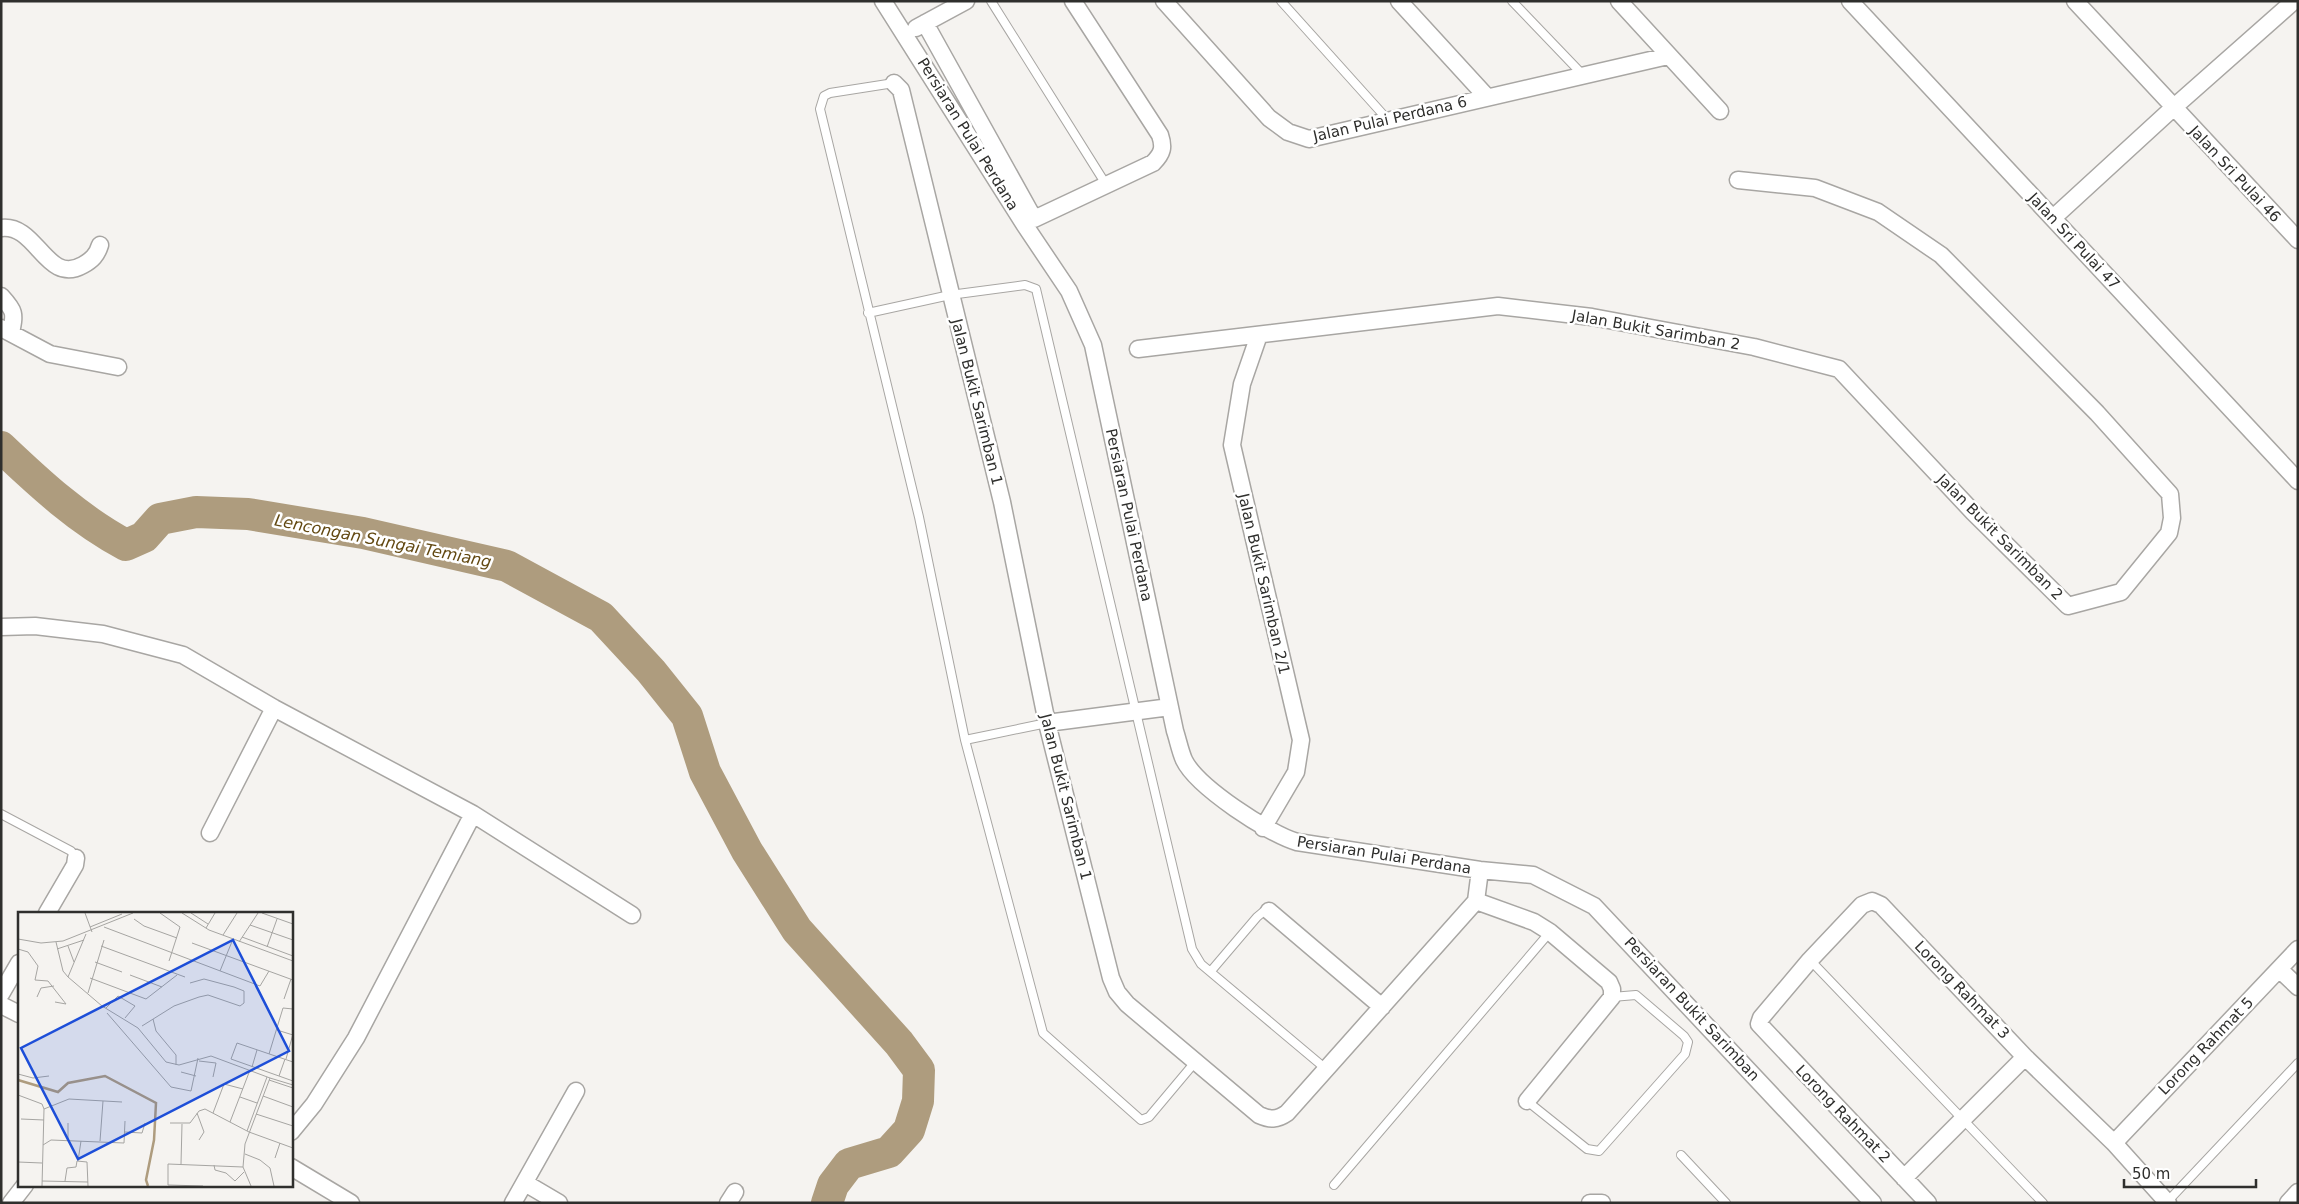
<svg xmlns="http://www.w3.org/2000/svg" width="2299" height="1204" font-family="'DejaVu Sans',sans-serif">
  <rect width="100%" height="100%" fill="#f5f3f0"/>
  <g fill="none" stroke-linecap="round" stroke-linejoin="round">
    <!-- river -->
    <path stroke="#ae9c7e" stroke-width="32" d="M1 447C40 484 79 520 126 545L144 537 160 519 196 512 248 514 363 533 507 566 601 617 651 671 687 716 705 772 747 851 797 930 899 1043 919 1070 918 1101 909 1130 889 1152 849 1164 833 1185 827 1203"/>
    <!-- lane casing -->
    <g stroke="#a8a6a3" stroke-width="10">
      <path id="lane" d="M991 1 1107 186
        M1281 1 1388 120
        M1512 1 1583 75
        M894 83 830 93 824 96 820 109 919 517 965 740 1043 1033 1141 1120 1149 1117 1196 1061
        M868 313 950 295 1025 285 1036 289 1192 949 1201 964 1326 1069
        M965 740 1047 723
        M1 814 71 851 76 858
        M1810 960 2043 1203
        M1211 971 1257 917 1263 912 1269 911
        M1527 1101 1587 1149 1599 1151 1685 1054 1688 1042 1684 1036 1636 995 1612 997
        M1681 1155 1726 1203
        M1334 1185 1550 932
        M2167 1202 2298 1063"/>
    </g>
    <!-- street casing -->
    <g stroke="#a8a6a3" stroke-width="19">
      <path id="street" d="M883 1 1024 224 1069 291 1093 345 1175 731C1178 740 1180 751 1184 760 1197 787 1269 834 1297 842L1480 870 1533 875 1594 906 1873 1203
        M1164 1 1269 118 1288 132 1309 139 1668 56
        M1399 1 1486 96
        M1619 1 1720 111
        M1850 1 2298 481
        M2075 1 2298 240
        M925 23 1034 219 1153 163C1163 153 1164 147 1160 135L1073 1
        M916 28 966 1
        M894 83 901 90 1002 502 1047 723 1111 978 1117 992 1127 1004 1259 1115C1270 1120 1277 1120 1287 1113L1476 901 1480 870
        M2053 218 2173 108 2294 1
        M1 228C37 223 46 286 83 265 92 260 97 255 100 245
        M1 296C15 311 15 313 11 333
        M1 328 50 354 118 367
        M1259 335 1242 384 1232 445 1301 740 1296 772 1263 828
        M1138 349 1498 306 1592 317 1754 347 1839 369 1973 512 2068 606 2121 592 2169 533 2172 518 2170 494 2097 413 1941 255 1878 212 1815 188 1738 180
        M1 627 35 626 103 634 183 655 274 708 473 814 632 915
        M1047 723 1170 707
        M210 833 274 708
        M1476 901 1534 922 1550 932 1609 982 1612 989V997L1527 1101
        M1269 911 1382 1007
        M47 913 75 865 76 858
        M2279 969 2298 987
        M1 994 19 963
        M1 1005 19 1014
        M291 1132 314 1104 356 1038 473 814
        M2114 1143 2298 949
        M291 1167 351 1203
        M1904 1178 2025 1057
        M525 1183 559 1203
        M11 1203 25 1185
        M513 1203 576 1091
        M728 1203 735 1192
        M1590 1203H1602
        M1928 1203 1759 1024 1761 1018 1810 960 1862 905 1872 901 1881 905 2025 1057 2114 1143 2168 1203
        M2288 1203 2298 1192"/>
    </g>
    <!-- lane -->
    <use href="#lane" stroke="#fff" stroke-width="8"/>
    <!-- street -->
    <use href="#street" stroke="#fff" stroke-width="16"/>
  </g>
  <g text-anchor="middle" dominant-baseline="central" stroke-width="5" stroke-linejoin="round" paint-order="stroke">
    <!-- street labels -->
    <g font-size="15" fill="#2f2f2d" stroke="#fff">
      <text transform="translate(1390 119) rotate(-13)">Jalan Pulai Perdana 6</text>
      <text transform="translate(968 134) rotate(58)">Persiaran Pulai Perdana</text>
      <text transform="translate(2235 174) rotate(47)">Jalan Sri Pulai 46</text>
      <text transform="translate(2074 241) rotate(47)">Jalan Sri Pulai 47</text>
      <text transform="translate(1656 330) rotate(10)">Jalan Bukit Sarimban 2</text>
      <text transform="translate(977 402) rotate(76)">Jalan Bukit Sarimban 1</text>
      <text transform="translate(1129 515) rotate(78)">Persiaran Pulai Perdana</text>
      <text transform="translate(2000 537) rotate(45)">Jalan Bukit Sarimban 2</text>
      <text transform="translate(1264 584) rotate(77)">Jalan Bukit Sarimban 2/1</text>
      <text transform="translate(1066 797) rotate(76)">Jalan Bukit Sarimban 1</text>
      <text transform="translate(1384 855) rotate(9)">Persiaran Pulai Perdana</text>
      <text transform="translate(1962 990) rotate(46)">Lorong Rahmat 3</text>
      <text transform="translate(1692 1009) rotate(47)">Persiaran Bukit Sarimban</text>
      <text transform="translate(2206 1046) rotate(-46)">Lorong Rahmat 5</text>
      <text transform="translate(1843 1114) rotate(46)">Lorong Rahmat 2</text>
    </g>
    <!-- water labels -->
    <g font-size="16" font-style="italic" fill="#634912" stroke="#fff">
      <text transform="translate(383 541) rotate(11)">Lencongan Sungai Temiang</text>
    </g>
  </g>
  <!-- overview -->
  <g transform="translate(18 912)">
    <rect width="275" height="275" fill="#f5f3f0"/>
    <path fill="none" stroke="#ae9c7e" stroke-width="2.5" d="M0 168 40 180 50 171 87 164 138 191 136 228 128 268 130 274"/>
    <path fill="none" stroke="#a6a5a2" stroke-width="1" d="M67 1 74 20M142 1 162 15 151 49M164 1 191 18 275 49M173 1 190 12M244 1 275 12M116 7 126 14 159 26M232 13 275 28M72 15 104 2M86 15 242 74 251 59M188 16 197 1M205 23 219 1M224 25 275 44M0 27 23 31 45 29 115 1M38 30 45 59 50 65 84 94 120 116 148 150 161 153 193 144 252 166M221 30 240 1M174 31 275 68M50 34 56 50M83 34 167 65M249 35 259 7M0 37 10 40 20 54 17 68 30 69 48 92 37 90M39 37 66 28M77 50 104 60M202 59 215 27M112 63 144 75M50 65 68 22M72 66 128 87 159 63M70 81 86 28M19 85 23 76 36 74M266 87 273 67M88 96 100 84 117 94 107 106M89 101 153 175 173 179 180 146M135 107 138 119 158 143V153M124 114 156 94 181 85 190 83 222 94 226 91V79L216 75 186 67 172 71M259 118 275 123M251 142 265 96 275 97M268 147 275 122M181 149 198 151 195 165M275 150 219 131 213 147 275 169M234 155 239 138M163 160 178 164M0 162 15 166 31 164M261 164 267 147M251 168 275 176M0 183 24 192 26 197M245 184 275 195M222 185 239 191M26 197 51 187 104 190M179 201 186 220 181 228M195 201 206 172 225 177M238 202 275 214M3 207 26 208M212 210 232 158M152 211H172L181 199 187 197 231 220 275 236M229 219 249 165M107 220 124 221 127 211M50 228V211M82 229 85 189M25 233 33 228 106 231 107 209M227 242 242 248 252 256 256 274M257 246 262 231M60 249 63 229M0 250 24 251M163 252 164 212M196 253 197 258 208 261 217 269 226 260M24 269 70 270M47 269 49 256 58 255 59 249 69 250 70 274M24 274 26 197M185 274 150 273V252L225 255M233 274 225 255 227 232 252 166 275 173"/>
    <path fill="#1d4ed8" fill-opacity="0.15" stroke="#1d4ed8" stroke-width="2.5" d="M215 28 271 139 60 247 3 136Z"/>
    <rect width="275" height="275" fill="none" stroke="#2f2f2d" stroke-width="2.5"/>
  </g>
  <!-- border -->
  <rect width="2299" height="1204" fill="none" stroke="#2f2f2d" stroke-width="5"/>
  <!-- scale -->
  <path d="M2124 1179v8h132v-8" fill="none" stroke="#2f2f2d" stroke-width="2.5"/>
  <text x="2132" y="1179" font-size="15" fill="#2f2f2d" stroke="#ffffff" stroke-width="4" paint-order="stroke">50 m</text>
</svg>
